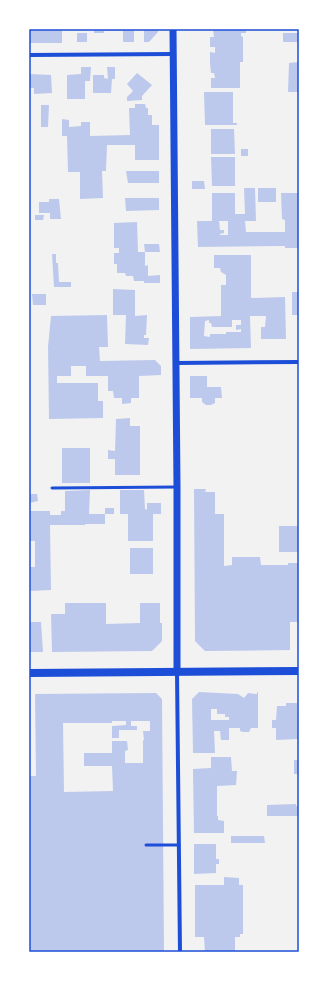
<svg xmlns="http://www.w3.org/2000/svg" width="328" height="981" font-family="'Public Sans',sans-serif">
  <rect width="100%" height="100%" fill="#f2f2f2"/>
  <!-- building -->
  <path fill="#bdc9ec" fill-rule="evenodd" d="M29 29H62V43H29Z
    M94 29H134V42H123V31H104V33H94Z
    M144 29H158V32L149 42H144Z
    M213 29H246V33H241V36L243 37V62H240V88H211V78H215L214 73H211L210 63V52L215 53V47H210V37H214Z
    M77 33H87V42H77Z
    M283 33H299V42H283Z
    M299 62V92H288L289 63Z
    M81 67H91L90 81H85V99H67V75L81 74Z
    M107 67H115V79H112L111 93H93V75H104V78L108 79Z
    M137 73 152 85 142 96V100L127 101V97L133 91 127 84Z
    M29 74 51 75 52 93 34 94V88H29Z
    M204 92H233V123H237V125H205Z
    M135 104H145L146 108H148V115H152V125H159V160H135V145H107L106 171H102L103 198 80 199V172H68L67 136H62V119L69 120V127L81 126V122H90V136L130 135 129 108H135Z
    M41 105H49L48 127H41Z
    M211 129H234L235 154H211Z
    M241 149H248V156H241Z
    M211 157H235V186H212Z
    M126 171H159V183H128Z
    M192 181H204L205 189H192Z
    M244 188H255L256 221H245L246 232H285V220L282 219 281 193H299V248H285V246L198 247 197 221H212V193H235V214H245ZM219 221H228V235H220V234L224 233V230H220Z
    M258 188H276V202H258Z
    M125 198H159V210L126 211Z
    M49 199H59L61 219H50V213H39V202H49Z
    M35 215H44L43 220H35Z
    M137 222 138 252H145V266L148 265V276L160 275V283H144V281H134L133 276H126L125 273H117V264H114V253H119V248H114V223Z
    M144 244H159L160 252H145Z
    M52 254H56V263H58L59 282H71V287H54Z
    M214 255H251V298L285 297 286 339H261V327H265L266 316H250L251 348 190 349V317L221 316V285H226V275L221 272 220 268H214ZM209 320V323H211L212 327H232V320H241V325H236V330L241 329V332H226V334H210V337L204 336 205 321Z
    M113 289 135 290V316L147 315 146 335H144V338H149L148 345 125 344 126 315H113Z
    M292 292H299V315H292Z
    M32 294H46V305H33Z
    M107 315 108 347H99L100 361 155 360 161 366V375L139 376V398H131V403L122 404V398H114L113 391H108V376H86V366H71V376H57V383H98V401H103V418L49 419 48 347 51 316Z
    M190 376H207V387H221L222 398H215V403L211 405H206L202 402V398H190Z
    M130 418V426H140V475H115V459H108V450L115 451 116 419Z
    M62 448H90V483H62Z
    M194 489H206L205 492H215V514H224V566L232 565V557H260L261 565H288V563H299V622H290V650L205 651 195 641Z
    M90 490 89 514H105V508H114V514H105V524H85V525H50L51 590 29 591V567H35V541H29V511H50V515H61V511H65V491Z
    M120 490H144L145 509 147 510V503H161V514H153V541H128V514H120Z
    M29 494H37L38 501 29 503Z
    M279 526H299V552H279Z
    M130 548H153V574H130Z
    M65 603H106V624L140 623V603H160V623H162V641L152 651 52 652 51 614H65Z
    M29 622H41L43 652H29Z
    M199 692 238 694 244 698 248 693 257 694V692H258V728H251L249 732H243L240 731V728H229V740H221L220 731H214L215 753H193L192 699ZM211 709H217V714H225V717H229V720H211Z
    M156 693 162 699 164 952H29V776H36L35 694ZM112 721H126V725L112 726V738H119V730H137V726H131V721H150V731H143L144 740H143V763H125V751L128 750 127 741H112V753H84V766H112L113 791 64 792 63 723H112Z
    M286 703H297L298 727 299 728V729H298V739L276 740V728H272V720H276L277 706H286Z
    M211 757H231L232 771H237L236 785 217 786V816H218V820L224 821V833H194L193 769 211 768Z
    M294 760H299V774H294Z
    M296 804V806H299V816H267V805Z
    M231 836H264L265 843H231Z
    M194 844H216V859H219V864H216V873L194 874Z
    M224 877 239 878V885H243V934H240V937H235V952H205L204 937H195V885H224Z"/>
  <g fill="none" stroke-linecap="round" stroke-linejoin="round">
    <!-- service -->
    <path stroke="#1d4ed8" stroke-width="3" d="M52 488 177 487
      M146 845H179"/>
    <!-- minor -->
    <path stroke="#1d4ed8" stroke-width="4" d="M29 55 173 54
      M176 363 299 362
      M177 672 180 952"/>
    <!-- tertiary -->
    <path stroke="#1d4ed8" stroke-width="7" d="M173 29 177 487V672"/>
    <!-- secondary -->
    <path stroke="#1d4ed8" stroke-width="8" d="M29 673 299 671"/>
  </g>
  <!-- border -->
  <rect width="328" height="981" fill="none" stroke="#ffffff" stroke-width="60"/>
  <rect x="30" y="30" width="268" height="921" fill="none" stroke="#1d4ed8" stroke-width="1.5"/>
</svg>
